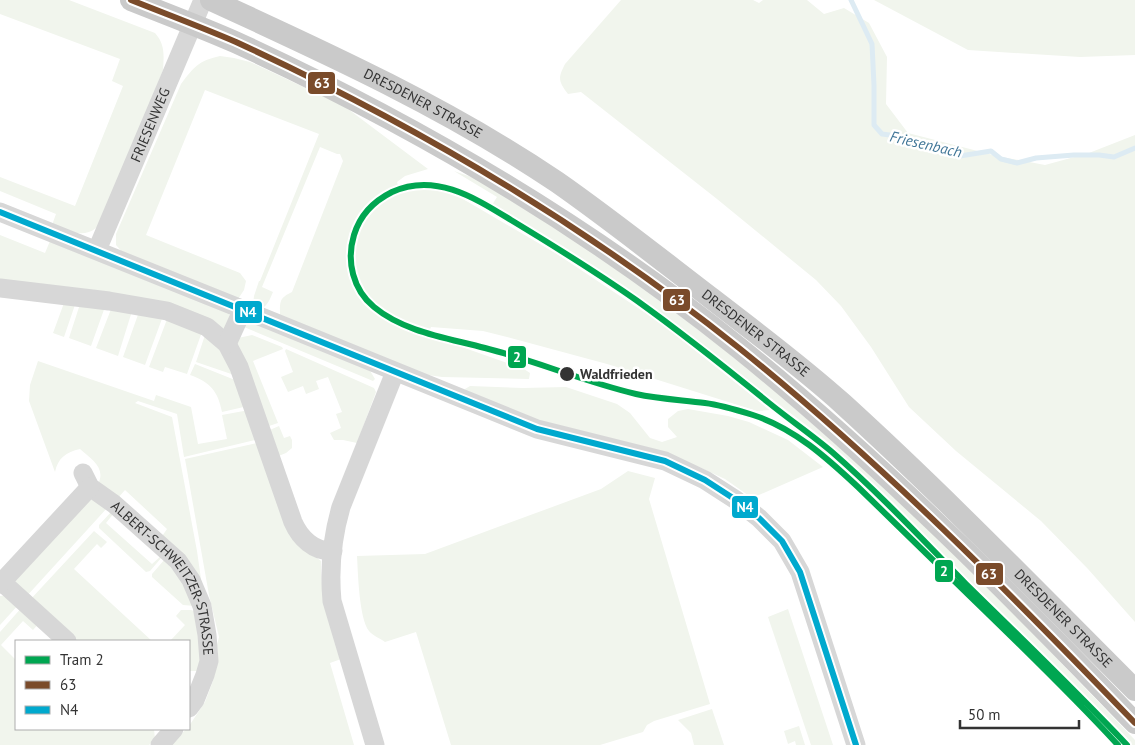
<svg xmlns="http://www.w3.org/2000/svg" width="1135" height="745" font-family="'PT Sans',sans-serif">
  <rect width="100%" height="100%" fill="#fff"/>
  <!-- green -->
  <path fill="#f1f5ed" d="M0 0H69L155 33C165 44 164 55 163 70L107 211C104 216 100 225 96 228 83 239 65 230 52 225L56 214 0 191V177L75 206 123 86 112 81 120 59 0 14Z
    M621 0H753L759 3 763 0H807L824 14 844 8 869 23 887 57 886 104 908 133 997 156 1045 165 1089 153 1135 135V622L1088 569 1041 521 956 451 909 407 871 347 841 306 816 280 717 199 581 92 568 94C558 81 558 78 565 64Z
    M874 0H1135V55L1080 57 968 50Z
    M220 56 234 58 250 62 344 106 428 169 405 176 397 182 400 192 424 187 451 192 557 254 662 324 770 410 757 411 607 364 507 337 483 331 431 327 428 335 524 369 530 373 529 379 442 377 421 374 280 315C280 302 279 298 292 292L343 161 340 154H337L320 147 262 287 273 292C270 299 268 305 261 309L253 305 254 296 259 281H260L319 134 205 90 146 235 240 273 246 281 244 290 238 299 123 253 116 245V234L181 84C194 67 198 61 220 56Z
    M454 171 477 179 577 242 630 278 739 360 896 497 1017 617 1135 740V745H1131L1097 712C1001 617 908 517 806 428 709 344 602 273 492 205L497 197Z
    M0 235 45 253 50 241 229 313 231 319 228 327 223 329 0 283Z
    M77 299 64 337 53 333 64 303Z
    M80 304H106L91 346 69 338Z
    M113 304 133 308 118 356 96 348Z
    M140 309 163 316 145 365 123 357Z
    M169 314 203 329 187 374 165 367 163 372 149 367Z
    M254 321 369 369 375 379 373 381 244 327V325L248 322Z
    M206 332 240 377 196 362Z
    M252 335 282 347 283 349 253 361 278 423 266 427 236 341 238 338Z
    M286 349 374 388 376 392 357 443 343 440H334L330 433 341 428 336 414 342 412 328 377 316 381 319 389 306 394 303 386 288 392 281 377 293 372 285 351Z
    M38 361 154 401 156 395 191 407 198 444 227 439 222 415 249 410 259 439 184 457 177 414 138 401 135 403 172 417 197 551 203 593 160 539 167 529 125 490 117 499 99 482C105 467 91 459 80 449 66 452 58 458 55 472L29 401 30 385Z
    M195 364 235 380 248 406 222 412C218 391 210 382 190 375Z
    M470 386 523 388 566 387 617 404 630 413 650 438 662 442 677 437 668 427V419L678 411 688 409 728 416 749 422 788 440 823 467 752 498 725 479 699 467 517 415 466 392 465 389Z
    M279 426 284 438 290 436 292 440V448L286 453 276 457 265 432Z
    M262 442 306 549 321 561C320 596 330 626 341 659L330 663 354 745H171L186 729H189V726L205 702 213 681 218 657 217 645 219 637 209 595 185 459Z
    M628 471 655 478 649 499 710 704 654 721 647 725 643 732 600 745H451L416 632 385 642C381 639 372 635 369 631 359 618 358 573 357 556L425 554 601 489Z
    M88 499 100 501 108 507 25 598 17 590 15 579Z
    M112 511 114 513 106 523 152 564 161 556 162 557 150 571 146 572 99 528V525Z
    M94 531 107 542 101 548 97 544 74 569 152 641H72L29 601Z
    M165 559 174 568 195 606 183 605 152 577V574Z
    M11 595 20 603 0 625V596Z
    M23 606 40 622 33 630 23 621 1 645 16 660V729H154L155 739 149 745H0V632Z
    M788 609 833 745H811L768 617Z
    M181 610H191L197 612 201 626 200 670 197 671H189V641H170L185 625 176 616Z
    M712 709 724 745H694L691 733 678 720Z
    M799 726 805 745H796L795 741 788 744 784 731Z"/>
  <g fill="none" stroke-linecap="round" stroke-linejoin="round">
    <!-- stream -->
    <path stroke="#ddebf3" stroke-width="5" d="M851 0 872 44 874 85V125L882 134 897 136 960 156 991 151 1001 159 1017 163 1036 158 1074 155H1099L1114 157 1135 148"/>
    <!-- minor -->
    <g stroke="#d7d7d7" stroke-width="19">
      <path d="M0 212 269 320 537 429 665 461 705 480 736 500 759 518 782 541 800 572 856 745"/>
      <path id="s1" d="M97 250 203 0"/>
      <path d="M0 288 109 301 167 311 207 327 227 344 239 367 293 522C300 538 314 552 333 551"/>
      <path d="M227 344 243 309"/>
      <path id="s2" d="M83 473 90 487 114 504 178 561 191 580 202 606 207 635 209 661 205 675 195 700 189 708"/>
      <path d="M2 582 67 641"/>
      <path d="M0 584 90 487"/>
      <path d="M160 745 174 729"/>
      <path d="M375 745 332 601C329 569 332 538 341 507L395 372"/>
    </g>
    <!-- major -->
    <g stroke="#cacaca" stroke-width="22">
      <path d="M131 0C166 14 201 27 235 42 414 124 586 225 739 348 879 461 1010 593 1135 723"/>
      <path id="s3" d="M211 0C329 54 449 109 557 182 610 219 660 259 711 298 755 332 801 366 843 404 944 496 1039 594 1135 690"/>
    </g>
    <!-- bus-1 casing -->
    <g stroke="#fff" stroke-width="10">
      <path id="bus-1" d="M131 0C166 14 201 27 236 42 414 124 585 225 739 348 881 462 1009 592 1135 723"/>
    </g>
    <!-- bus-2 casing -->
    <g stroke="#fff" stroke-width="10">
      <path id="bus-2" d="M0 212 537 429 665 461 705 480 736 500 759 518 782 541 800 572 856 745"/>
    </g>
    <!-- bus-1 -->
    <use href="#bus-1" stroke="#7a4b2a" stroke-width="6"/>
    <!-- bus-2 -->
    <use href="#bus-2" stroke="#00a9ce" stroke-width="6"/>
    <!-- tram-1 casing -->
    <g stroke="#fff" stroke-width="10">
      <path id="tram-1" d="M1118 745C1060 682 997 623 936 563 910 538 884 512 858 487 827 458 794 428 753 415 737 410 721 405 705 403 682 400 659 399 636 394 585 382 536 361 485 348 448 338 404 332 374 307 353 290 346 261 354 235 360 215 374 201 392 192 435 172 475 198 511 220 554 246 596 272 636 300 682 333 726 368 769 403 790 420 812 435 832 452 879 493 922 539 966 584 1020 637 1075 690 1127 745"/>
    </g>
    <!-- tram-1 -->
    <use href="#tram-1" stroke="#00a651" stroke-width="6"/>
  </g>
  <!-- markers -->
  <circle fill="#333" stroke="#fff" stroke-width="2" cx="567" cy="374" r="8"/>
  <g text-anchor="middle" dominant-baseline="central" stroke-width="5" stroke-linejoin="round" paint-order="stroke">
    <!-- street labels -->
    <g font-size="14" fill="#333" stroke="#fff">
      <text stroke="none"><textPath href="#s3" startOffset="236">DRESDENER STRASSE</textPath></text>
      <text stroke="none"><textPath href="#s1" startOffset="136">FRIESENWEG</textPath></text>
      <text stroke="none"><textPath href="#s3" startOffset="641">DRESDENER STRASSE</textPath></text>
      <text stroke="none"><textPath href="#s2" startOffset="138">ALBERT-SCHWEITZER-STRASSE</textPath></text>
      <text stroke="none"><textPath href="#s3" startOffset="1061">DRESDENER STRASSE</textPath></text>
    </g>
    <!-- stop labels -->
    <g font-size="14" font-weight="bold" fill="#333" stroke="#fff" text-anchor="start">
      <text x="580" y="374">Waldfrieden</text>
    </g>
    <!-- water labels -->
    <g font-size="15" font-style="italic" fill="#3f7597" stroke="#fff">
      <text transform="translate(926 144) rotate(13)">Friesenbach</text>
    </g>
  </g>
  <g stroke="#fff" stroke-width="2">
    <rect x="307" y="71" width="29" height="24" rx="5" fill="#7a4b2a"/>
    <rect x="662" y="288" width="29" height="24" rx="5" fill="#7a4b2a"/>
    <rect x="234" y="300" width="29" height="24" rx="5" fill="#00a9ce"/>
    <rect x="507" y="345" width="20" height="24" rx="5" fill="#00a651"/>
    <rect x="731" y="495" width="28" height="24" rx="5" fill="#00a9ce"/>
    <rect x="934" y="559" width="20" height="24" rx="5" fill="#00a651"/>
    <rect x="975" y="562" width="29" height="24" rx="5" fill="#7a4b2a"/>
  </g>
  <g font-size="14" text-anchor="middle" font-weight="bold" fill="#fff">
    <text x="322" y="88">63</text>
    <text x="677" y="305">63</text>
    <text x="248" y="317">N4</text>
    <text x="517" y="362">2</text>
    <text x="745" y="512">N4</text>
    <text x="944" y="576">2</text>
    <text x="989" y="579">63</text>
  </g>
  <!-- legend -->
  <rect x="15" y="640" width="175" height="90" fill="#ffffff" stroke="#adadad"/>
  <rect x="25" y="656" width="25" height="8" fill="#00a651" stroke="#adadad"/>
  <text x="60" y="665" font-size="15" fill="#333333">Tram 2</text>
  <rect x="25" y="681" width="25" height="8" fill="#7a4b2a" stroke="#adadad"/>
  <text x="60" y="690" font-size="15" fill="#333333">63</text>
  <rect x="25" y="706" width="25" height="8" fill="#00a9ce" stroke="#adadad"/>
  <text x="60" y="715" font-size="15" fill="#333333">N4</text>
  <!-- scale -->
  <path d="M960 720v8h119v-8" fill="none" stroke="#333333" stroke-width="2.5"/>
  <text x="968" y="720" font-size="15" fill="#333333" stroke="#ffffff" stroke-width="4" paint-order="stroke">50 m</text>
</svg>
